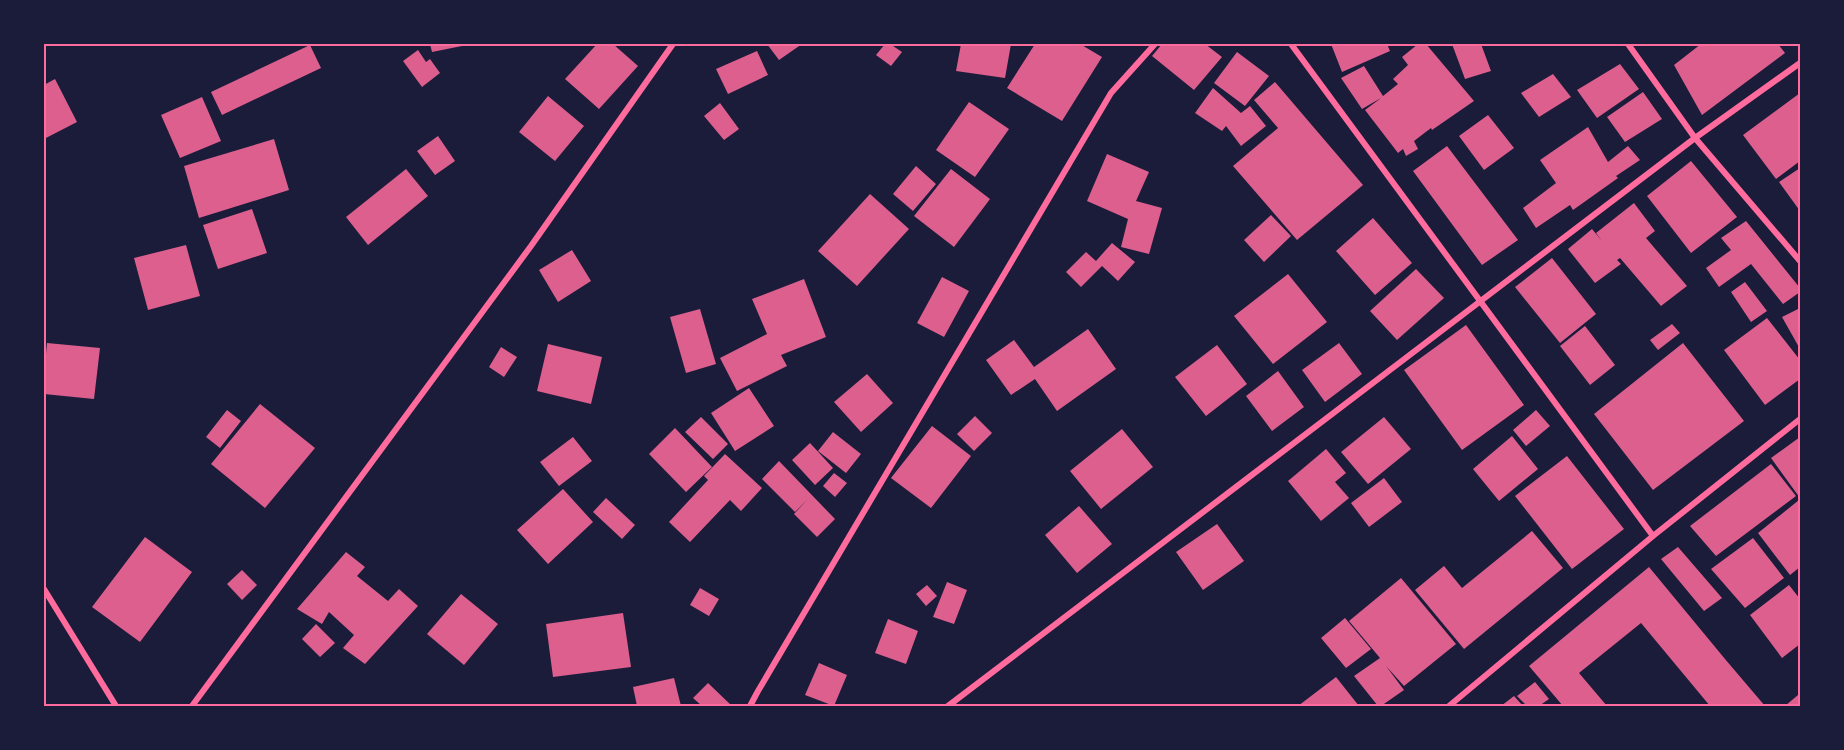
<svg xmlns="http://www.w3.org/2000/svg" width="1844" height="750" font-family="Jost,sans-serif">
  <rect width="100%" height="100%" fill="#1b1b3a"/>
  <!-- building -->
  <path fill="#dd5f8e" d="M430 44H467V45L432 52Z
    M597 44H613L638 66 599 109 565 79Z
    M767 44H802L779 60Z
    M885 44H890L902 52 891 66 876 55Z
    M961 44H1011L1005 78 956 71Z
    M1035 44H1080L1102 57 1062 121 1007 88Z
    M1162 44H1205L1222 57 1194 90 1152 56Z
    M1331 44H1387L1390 51 1342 72Z
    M1418 44H1426L1474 101 1432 130 1431 128 1414 141 1418 149 1406 156 1403 149 1398 153 1365 110 1381 98 1362 109 1341 78 1364 66 1383 96 1398 84 1393 79 1408 65 1402 57Z
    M1452 44H1481L1491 71 1465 79Z
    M1701 44H1778L1785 53 1702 115 1674 65Z
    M310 45 321 68 222 115 211 92Z
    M418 50 426 62 430 59 440 73 422 87 403 61Z
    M757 51 768 75 728 94 716 69Z
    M1237 52 1269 76 1245 106 1214 83Z
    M1620 64 1639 89 1597 118 1577 90Z
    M1553 74 1571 97 1539 117 1521 93Z
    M55 79 77 122 44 139V85Z
    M1275 82 1363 185 1297 240 1233 166 1278 128 1254 100Z
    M1213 88 1241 113 1250 106 1266 126 1241 146 1226 126 1222 131 1195 113Z
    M1643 92 1662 119 1625 142 1607 117Z
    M1800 93V161L1776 179 1743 135Z
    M548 96 584 126 555 161 519 132Z
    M202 97 221 141 180 158 161 115Z
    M969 102 1009 129 975 177 936 150Z
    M720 103 739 129 724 140 704 116Z
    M1488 115 1514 148 1484 170 1459 136Z
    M1588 127 1608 162 1628 146 1640 160 1616 176 1618 178 1573 210 1570 205 1536 228 1523 208 1556 183 1540 160Z
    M438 136 455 161 435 175 417 151Z
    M274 139 289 190 199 218 184 166Z
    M1447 146 1518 240 1482 265 1413 171Z
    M1107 154 1149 172 1136 201 1162 208 1149 254 1121 247 1128 219 1087 201Z
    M1691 161 1737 217 1691 253 1647 196Z
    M916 166 936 184 913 211 893 194Z
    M1800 168V211L1779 182Z
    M406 169 428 196 368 245 346 217Z
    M951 169 990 199 954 247 914 216Z
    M870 194 909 229 857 286 818 251Z
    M1634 203 1655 231 1646 238 1687 286 1661 306 1620 258 1617 260 1621 264 1595 283 1568 249 1592 229 1602 241 1596 233Z
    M252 209 267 253 218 269 203 225Z
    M1271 215 1291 236 1264 262 1244 240Z
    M1373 218 1412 263 1375 295 1336 251Z
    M1746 221 1800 288V292L1783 304 1751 264 1719 287 1706 268 1731 250 1721 238Z
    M1112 243 1135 262 1118 281 1102 266 1081 287 1066 272 1086 252 1096 261Z
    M186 245 200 296 148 310 134 258Z
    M572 250 591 281 558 302 539 270Z
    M1552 258 1596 314 1560 343 1515 287Z
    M1416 269 1444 298 1397 340 1370 311Z
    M1288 274 1327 322 1273 364 1234 316Z
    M942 277 969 291 944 337 917 323Z
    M804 279 826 337 781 355 787 366 737 391 720 358 767 334 752 299Z
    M1745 282 1767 311 1751 322 1731 292Z
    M1800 308V349L1782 317Z
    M700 309 716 364 686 373 670 317Z
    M1767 318 1800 360V379L1765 405 1724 350Z
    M1672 324 1680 333 1658 350 1650 340Z
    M1466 325 1524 405 1462 450 1404 370Z
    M1585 326 1615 365 1590 385 1560 346Z
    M1088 329 1116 369 1057 411 1035 379 1011 395 986 360 1014 340 1034 367Z
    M47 343 100 348 94 399 44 394V376Z
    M1339 343 1362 374 1325 402 1302 370Z
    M1683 343 1744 421 1653 490 1594 414Z
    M548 344 602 357 591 404 537 391Z
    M1217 345 1247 384 1206 416 1175 377Z
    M501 347 517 357 504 377 489 367Z
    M1278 371 1304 407 1272 431 1246 396Z
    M867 374 893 403 861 432 834 402Z
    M749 388 774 426 735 451 711 413Z
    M260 404 315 448 265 508 211 464Z
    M227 410 241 421 220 448 206 437Z
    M1536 410 1550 426 1526 446 1513 430Z
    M975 416 992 433 974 451 957 434Z
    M701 417 728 444 713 459 685 432Z
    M1384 417 1411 449 1368 484 1341 452Z
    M932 426 971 456 931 508 891 478Z
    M675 428 712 467 686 492 649 454Z
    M1122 429 1153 467 1101 509 1070 471Z
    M833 432 861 454 846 473 818 451Z
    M1512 436 1538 469 1499 501 1473 469Z
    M573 437 592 461 559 486 540 462Z
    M1800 437V498L1771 458Z
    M810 443 833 468 815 485 792 460Z
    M1326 449 1346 473 1335 482 1349 498 1321 521 1288 481Z
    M725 454 762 488 741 511 730 500 690 542 669 522 708 480 704 476Z
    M1567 456 1624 529 1572 569 1515 496Z
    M779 461 835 519 817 537 794 514 808 499 795 512 762 479Z
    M1771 464 1796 496 1716 556 1690 526Z
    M834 473 847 483 835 497 823 486Z
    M1384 478 1402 502 1369 527 1351 503Z
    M563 489 593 522 548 564 517 530Z
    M606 498 635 525 622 539 593 512Z
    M1799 500 1800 503V567L1790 575 1758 533Z
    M1079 506 1112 544 1077 573 1045 535Z
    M1217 524 1244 561 1203 590 1176 552Z
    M1532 531 1563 568 1464 649 1415 590 1444 566 1462 588Z
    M145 537 192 572 140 642 92 607Z
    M1753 538 1784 578 1745 608 1711 569Z
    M1678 547 1722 598 1704 611 1661 559Z
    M346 552 365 567 357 576 388 601 399 589 418 606 365 664 343 648 354 635 329 612 322 624 297 609Z
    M1649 567 1725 659 1765 706H1710L1641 623 1579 673 1607 706H1563L1529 666Z
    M242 570 257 585 242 600 227 584Z
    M1401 578 1456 644 1404 686 1386 666 1404 690 1381 706H1378L1354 676 1380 658 1349 621Z
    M947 582 967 590 954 624 933 617Z
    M927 585 937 596 926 606 916 594Z
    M1789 585 1800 599V644L1782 658 1750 615Z
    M700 588 719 599 709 616 690 605Z
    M461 594 498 624 464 665 427 634Z
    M623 613 631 667 553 677 546 624Z
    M1345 618 1371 649 1346 668 1321 638Z
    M888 619 918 631 906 664 875 653Z
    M316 624 335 643 320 657 302 639Z
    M819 663 847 675 834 706 805 695Z
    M1336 677 1359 706H1298Z
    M674 678 681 706H637L633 687Z
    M1535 682 1549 699 1539 706H1527L1517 696Z
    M708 683 732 706H702L693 698Z
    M1798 695 1800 697V706H1785Z
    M1514 696 1523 706H1501Z"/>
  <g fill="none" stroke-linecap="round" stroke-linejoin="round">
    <!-- minor -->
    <path stroke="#ff6b9d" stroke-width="6" d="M1291 44 1653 536
      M1628 44 1695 138 1800 261
      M44 589 116 706
      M192 706 531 246 673 44
      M750 706 758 691 1111 93 1155 44
      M948 706 1695 138 1800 63
      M1449 706 1653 536 1800 419"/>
  </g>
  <!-- border -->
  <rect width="1844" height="750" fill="none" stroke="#1b1b3a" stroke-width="90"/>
  <rect x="45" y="45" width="1754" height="660" fill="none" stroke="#ff6b9d" stroke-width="2"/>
</svg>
